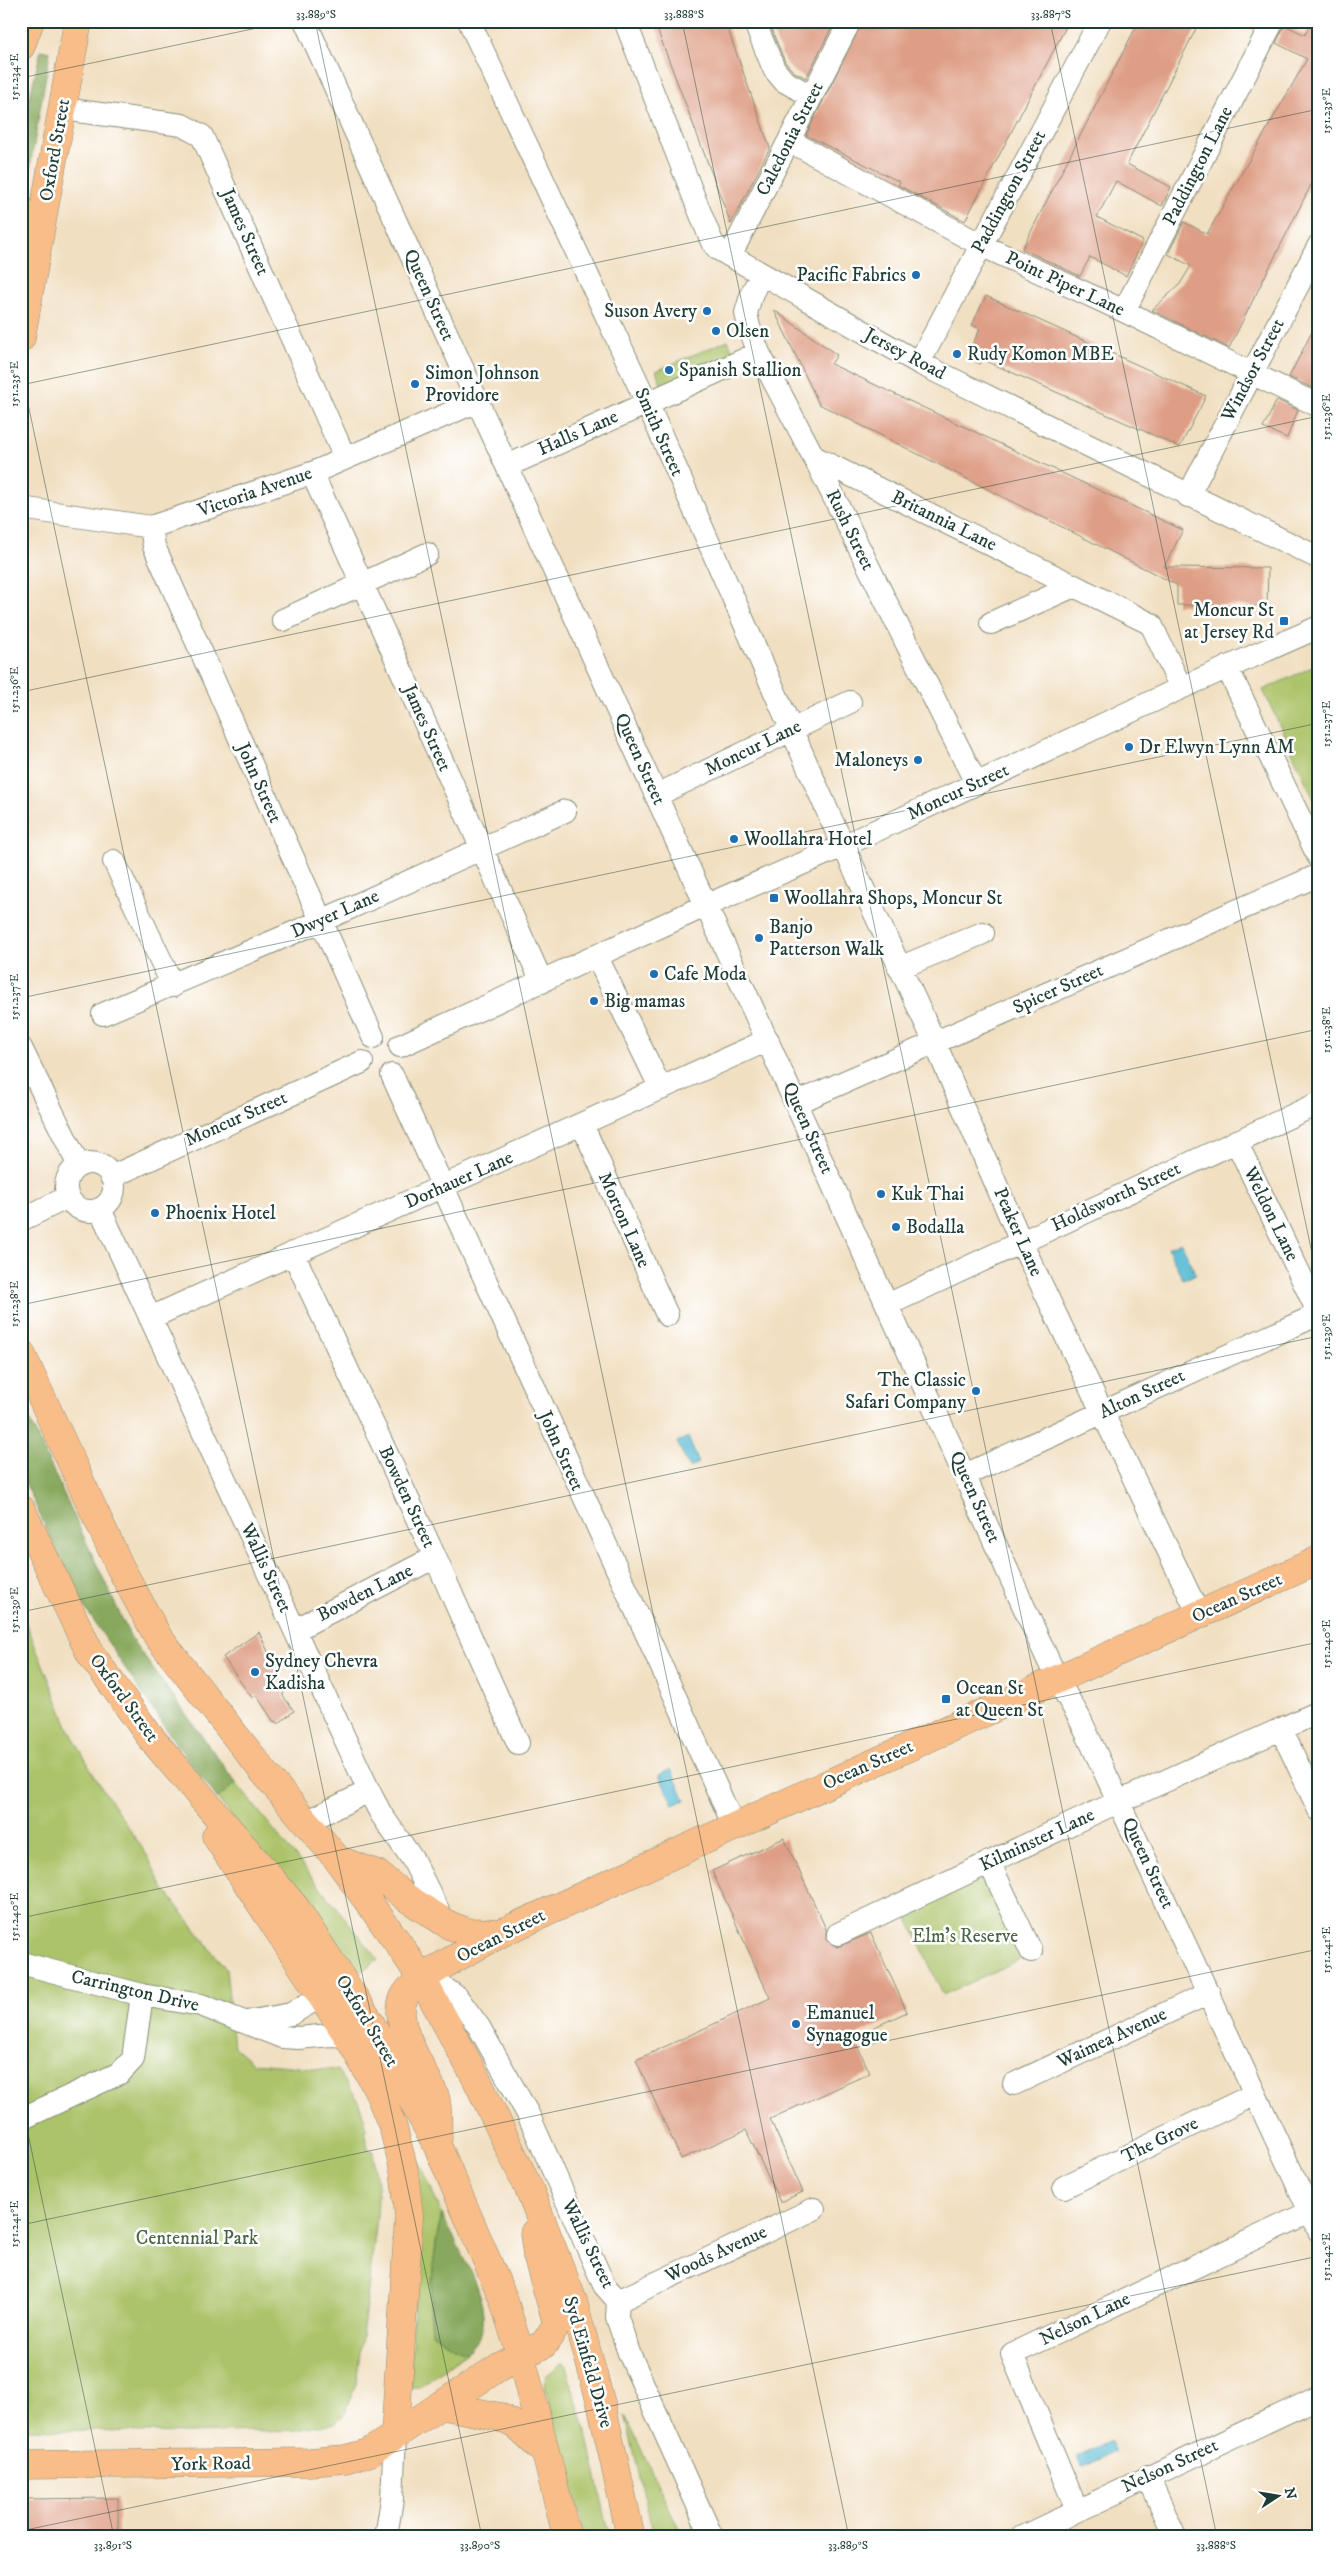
<svg xmlns="http://www.w3.org/2000/svg" width="1340" height="2558" font-family="'IM FELL DW Pica',serif">
  <rect width="100%" height="100%" fill="#fff"/>
  <filter id="ink" filterUnits="userSpaceOnUse"><feTurbulence type="fractalNoise" baseFrequency=".02" numOctaves="2"/><feDisplacementMap in="SourceGraphic" scale="10" xChannelSelector="R" yChannelSelector="G"/><feConvolveMatrix kernelMatrix="1 2 1 2 8 2 1 2 1" color-interpolation-filters="sRGB"/></filter>
  <filter id="wash" filterUnits="userSpaceOnUse"><feTurbulence type="fractalNoise" baseFrequency=".0096" numOctaves="4" result="noise"/><feDisplacementMap in="SourceGraphic" scale="20" xChannelSelector="R" yChannelSelector="G"/><feGaussianBlur stdDeviation="1.12" result="paint"/><feColorMatrix in="noise" values="0 0 0 0 0 0 0 0 0 0 0 0 0 0 0 0 0 1.4 0 .05"/><feComposite in="paint" operator="in"/></filter>
  <g filter="url(#wash)">
    <rect width="100%" height="100%" fill="#f1dfc1"/>
    <!-- green -->
    <path fill="#abc369" stroke="#65804e" d="M728 340 735 357 663 388 656 371Z
      M1319 664V810L1263 690Z
      M21 1611 70 1731 95 1777 148 1857 163 1888 226 1969 234 2047 253 2063 337 2070 359 2101 367 2129 364 2131 369 2151 373 2150 378 2195 377 2219 356 2384 346 2412 335 2423 296 2430 186 2433 21 2429Z
      M236 1783 378 1959 358 1974 217 1798Z
      M985 1877 1023 1958 943 1995 906 1914Z
      M405 2127 442 2214 436 2240 430 2308 432 2333 454 2347 467 2352 419 2387H410L418 2219Z
      M562 2363 565 2364 588 2438 610 2537H585L544 2383 546 2376Z
      M625 2415 683 2537H654Z"/>
    <!-- forest -->
    <path fill="#88a95d" stroke="#547348" d="M41 50 50 52 21 219V132Z
      M21 1402 132 1640 236 1783 217 1798 176 1744 75 1593 21 1473Z
      M442 2214C455 2243 493 2302 481 2333 478 2340 471 2347 467 2352L454 2347 432 2333C429 2294 433 2253 442 2214Z"/>
    <!-- water -->
    <path fill="#55b9d3" stroke="#3a7b84" d="M1181 1242 1196 1274 1183 1280 1168 1248Z
      M688 1437 699 1463 689 1468 677 1442Z
      M671 1769 685 1800 673 1805 659 1775Z
      M1110 2441 1115 2452 1081 2467 1077 2457Z"/>
    <g id="blocks">
      <!-- building -->
      <path fill="#de9e85" d="M654 21H725L770 148 731 224Z
        M768 21H835L806 78 793 71 785 62Z
        M863 21H1069L965 221 898 185 900 182 806 135Z
        M1139 21H1200L1127 164 1171 187 1162 206 1116 181 1097 217 1143 241 1126 276 1090 257 1080 276 1022 249Z
        M1239 21H1258L1254 30Z
        M1312 21H1319V169L1229 348 1152 310 1180 284 1191 266 1168 254 1184 222 1207 234 1307 59 1276 43 1285 25 1305 35Z
        M986 296 1206 396 1180 447 984 360 980 364 972 360 968 354 980 329 972 325Z
        M774 310 837 355 831 364 1183 530 1164 567 1268 568 1267 606 1177 605V585L819 404Z
        M1319 318V391L1289 377Z
        M1277 400 1298 410 1287 438 1263 428Z
        M259 1632 284 1687 283 1696 294 1711 278 1724 275 1721 274 1722 256 1695 252 1698 223 1657Z
        M784 1838 826 1929V1940L837 1947 871 1933 907 2012 853 2037 870 2073 770 2119 803 2192 780 2202 746 2130 681 2159 636 2060 770 1998 712 1871Z
        M118 2498V2537H21V2499Z"/>
    </g>
  </g>
  <g filter="url(#ink)">
    <use href="#blocks" fill-opacity="0" stroke="#888e7a" stroke-width="1"/>
    <g fill="none" stroke-linecap="round" stroke-linejoin="round">
      <!-- minor casing -->
      <g stroke="#888e7a" stroke-width="24">
        <path id="minor" d="M305 21 1043 1649 1057 1679 1079 1717 1319 2231
          M469 21 647 403 831 819 935 1043 1021 1242 1199 1615
          M625 21 697 205 712 242 718 249 919 363 1319 558
          M754 21 774 69 784 81 811 96
          M63 109 182 125 202 136 345 458
          M790 141 981 245 1124 311 1319 406
          M730 256 850 21
          M761 275 752 293 746 313 749 327 759 353 820 469 976 783
          M1124 311 1273 21
          M919 363 1100 21
          M814 457 1151 624 1181 688
          M507 466 759 353
          M312 473 542 982
          M1188 496 1319 245
          M21 508 151 527 312 473 478 401
          M151 527 154 546 373 1037
          M283 620 427 554
          M991 623 1074 586
          M1227 667 1319 858
          M657 795 850 702
          M114 861 173 986
          M597 957 661 1089
          M899 968 983 933
          M103 1014 321 921 565 811
          M400 1046 707 905 843 846 1181 688 1319 627
          M21 1048 79 1166
          M392 1075 734 1826
          M796 1103 1319 875
          M582 1124 667 1315
          M66 1187a24 24 0 1 1 48 0a24 24 0 1 1-48 0Z
          M111 1177 362 1062
          M100 1209 369 1791 381 1814 413 1860 444 1922
          M21 1220 68 1197
          M293 1253 435 1557 518 1743
          M887 1305 1319 1103
          M150 1318 768 1040
          M965 1475 1319 1314 1236 1141
          M295 1630 435 1557
          M1281 1729 1319 1810
          M306 1822 369 1791
          M989 1862 1031 1951
          M838 1934 1094 1813 1319 1712
          M21 1963 142 1995 201 2005 282 2037 298 2038 331 2035 348 2036
          M422 1979 444 1988 457 1997 479 2027 528 2114 604 2285 618 2301
          M247 2022 291 2014 321 1996
          M1014 2084 1209 1993
          M21 2119 120 2073 133 2059 142 1995
          M1064 2187 1255 2094
          M618 2301 617 2317 629 2353 712 2537
          M618 2301 814 2209
          M1148 2476 1175 2537
          M1077 2510 1012 2354 1310 2212
          M386 2537 392 2499 395 2435
          M1022 2537 1319 2397"/>
      </g>
      <!-- major casing -->
      <g stroke="#888e7a" stroke-width="29">
        <path id="major" d="M21 46 30 21
          M21 338 78 21
          M21 1353 120 1567 158 1637 267 1776 338 1860 398 1943 422 1979 476 2078 530 2191 573 2301 602 2407 631 2537
          M21 1509 90 1653 151 1738 295 1907 370 2022 438 2147 503 2298 521 2356 567 2537
          M216 1836 348 2036 377 2088 393 2127 404 2170 409 2216 395 2435
          M338 1860 377 1874 407 1898 449 1925 467 1932 501 1933
          M438 2138C437 2126 439 2108 435 2096 424 2067 383 2016 410 1989 430 1969 476 1948 501 1933L1319 1560
          M440 2405 500 2417 517 2426 545 2452
          M21 2465 310 2462 345 2459 368 2453 499 2367 544 2344 556 2326 555 2316 537 2256 534 2233"/>
      </g>
      <!-- minor -->
      <use href="#minor" stroke="#fff" stroke-width="22"/>
      <!-- major -->
      <use href="#major" stroke="#f8bd89" stroke-width="28"/>
    </g>
  </g>
  <!-- ticks -->
  <path fill="none" stroke="#1f3d34" stroke-width="1" stroke-opacity="0.45" d="M315 21 849 2537M682 21 1217 2537M1050 21 1319 1286M21 78 290 21M21 371 482 2537M21 385 1319 109M21 692 1319 416M21 998 1319 723M21 1305 1319 1029M21 1612 1319 1336M21 1918 1319 1642M21 2101 114 2537M21 2225 1319 1949M21 2531 1319 2256"/>
  <!-- markers -->
  <g fill="#1f6fb2" stroke="#fff" stroke-width="2">
    <circle cx="916" cy="275" r="5"/>
    <circle cx="707" cy="311" r="5"/>
    <circle cx="716" cy="331" r="5"/>
    <circle cx="957" cy="354" r="5"/>
    <circle cx="669" cy="370" r="5"/>
    <circle cx="415" cy="384" r="5"/>
    <rect x="1279" y="616" width="10" height="10" rx="2.5"/>
    <circle cx="1129" cy="747" r="5"/>
    <circle cx="918" cy="760" r="5"/>
    <circle cx="734" cy="839" r="5"/>
    <rect x="769" y="893" width="10" height="10" rx="2.5"/>
    <circle cx="759" cy="938" r="5"/>
    <circle cx="654" cy="974" r="5"/>
    <circle cx="594" cy="1001" r="5"/>
    <circle cx="881" cy="1194" r="5"/>
    <circle cx="155" cy="1213" r="5"/>
    <circle cx="896" cy="1227" r="5"/>
    <circle cx="976" cy="1391" r="5"/>
    <circle cx="255" cy="1672" r="5"/>
    <rect x="941" y="1694" width="10" height="10" rx="2.5"/>
    <circle cx="796" cy="2024" r="5"/>
  </g>
  <g text-anchor="middle" dominant-baseline="central" stroke-width="5" stroke-linejoin="round" paint-order="stroke">
    <!-- street labels -->
    <g font-size="19" fill="#1f3d34" stroke="#fff">
      <text transform="translate(790 139) rotate(-63)">Caledonia Street</text>
      <text transform="translate(55 150) rotate(-80)">Oxford Street</text>
      <text transform="translate(1198 166) rotate(-63)">Paddington Lane</text>
      <text transform="translate(1009 192) rotate(-62)">Paddington Street</text>
      <text transform="translate(245 232) rotate(66)">James Street</text>
      <text transform="translate(1065 284) rotate(25)">Point Piper Lane</text>
      <text transform="translate(429 295) rotate(66)">Queen Street</text>
      <text transform="translate(905 354) rotate(28)">Jersey Road</text>
      <text transform="translate(1253 370) rotate(-62)">Windsor Street</text>
      <text transform="translate(659 432) rotate(66)">Smith Street</text>
      <text transform="translate(578 433) rotate(-24)">Halls Lane</text>
      <text transform="translate(255 492) rotate(-19)">Victoria Avenue</text>
      <text transform="translate(944 521) rotate(26)">Britannia Lane</text>
      <text transform="translate(850 530) rotate(64)">Rush Street</text>
      <text transform="translate(427 728) rotate(66)">James Street</text>
      <text transform="translate(753 748) rotate(-26)">Moncur Lane</text>
      <text transform="translate(640 759) rotate(66)">Queen Street</text>
      <text transform="translate(259 783) rotate(66)">John Street</text>
      <text transform="translate(958 792) rotate(-25)">Moncur Street</text>
      <text transform="translate(335 914) rotate(-24)">Dwyer Lane</text>
      <text transform="translate(1058 989) rotate(-24)">Spicer Street</text>
      <text transform="translate(236 1119) rotate(-24)">Moncur Street</text>
      <text transform="translate(808 1128) rotate(66)">Queen Street</text>
      <text transform="translate(459 1180) rotate(-24)">Dorhauer Lane</text>
      <text transform="translate(1116 1197) rotate(-25)">Holdsworth Street</text>
      <text transform="translate(1271 1214) rotate(64)">Weldon Lane</text>
      <text transform="translate(624 1220) rotate(66)">Morton Lane</text>
      <text transform="translate(1018 1232) rotate(66)">Peaker Lane</text>
      <text transform="translate(1142 1394) rotate(-25)">Alton Street</text>
      <text transform="translate(561 1451) rotate(66)">John Street</text>
      <text transform="translate(407 1497) rotate(65)">Bowden Street</text>
      <text transform="translate(975 1497) rotate(66)">Queen Street</text>
      <text transform="translate(266 1568) rotate(65)">Wallis Street</text>
      <text transform="translate(365 1593) rotate(-27)">Bowden Lane</text>
      <text transform="translate(1237 1598) rotate(-24)">Ocean Street</text>
      <text transform="translate(124 1698) rotate(54)">Oxford Street</text>
      <text transform="translate(868 1765) rotate(-24)">Ocean Street</text>
      <text transform="translate(1037 1840) rotate(-25)">Kilminster Lane</text>
      <text transform="translate(1148 1863) rotate(65)">Queen Street</text>
      <text transform="translate(501 1936) rotate(-27)">Ocean Street</text>
      <text transform="translate(135 1991) rotate(13)">Carrington Drive</text>
      <text transform="translate(367 2021) rotate(59)">Oxford Street</text>
      <text transform="translate(1112 2038) rotate(-25)">Waimea Avenue</text>
      <text transform="translate(1160 2140) rotate(-26)">The Grove</text>
      <text transform="translate(588 2244) rotate(64)">Wallis Street</text>
      <text transform="translate(716 2254) rotate(-25)">Woods Avenue</text>
      <text transform="translate(1085 2319) rotate(-26)">Nelson Lane</text>
      <text transform="translate(588 2362) rotate(74)">Syd Einfeld Drive</text>
      <text transform="translate(211 2464) rotate(-1)">York Road</text>
      <text transform="translate(1170 2466) rotate(-25)">Nelson Street</text>
    </g>
    <!-- poi labels -->
    <g font-size="19" fill="#1f3d34" stroke="#fff" text-anchor="start">
      <text x="906" y="275" text-anchor="end">Pacific Fabrics</text>
      <text x="697" y="311" text-anchor="end">Suson Avery</text>
      <text x="726" y="331">Olsen</text>
      <text x="967" y="354">Rudy Komon MBE</text>
      <text x="679" y="370">Spanish Stallion</text>
      <text x="425" y="373">Simon Johnson<tspan x="425" dy="22">Providore</tspan></text>
      <text x="1274" y="610" text-anchor="end">Moncur St<tspan x="1274" dy="22">at Jersey Rd</tspan></text>
      <text x="1139" y="747">Dr Elwyn Lynn AM</text>
      <text x="908" y="760" text-anchor="end">Maloneys</text>
      <text x="744" y="839">Woollahra Hotel</text>
      <text x="784" y="898">Woollahra Shops, Moncur St</text>
      <text x="769" y="927">Banjo<tspan x="769" dy="22">Patterson Walk</tspan></text>
      <text x="664" y="974">Cafe Moda</text>
      <text x="604" y="1001">Big mamas</text>
      <text x="891" y="1194">Kuk Thai</text>
      <text x="165" y="1213">Phoenix Hotel</text>
      <text x="906" y="1227">Bodalla</text>
      <text x="966" y="1380" text-anchor="end">The Classic<tspan x="966" dy="22">Safari Company</tspan></text>
      <text x="265" y="1661">Sydney Chevra<tspan x="265" dy="22">Kadisha</tspan></text>
      <text x="956" y="1688">Ocean St<tspan x="956" dy="22">at Queen St</tspan></text>
      <text x="806" y="2013">Emanuel<tspan x="806" dy="22">Synagogue</tspan></text>
    </g>
    <!-- park labels -->
    <g font-size="19" fill="#496544" stroke="#fff">
      <text x="965" y="1936">Elm's Reserve</text>
      <text x="197" y="2238">Centennial Park</text>
    </g>
  </g>
  <!-- margin -->
  <rect width="1340" height="2558" fill="none" stroke="#fff" stroke-width="55"/>
  <!-- north arrow -->
  <g transform="translate(1278 2496) rotate(78)" stroke="#ffffff" stroke-width="4" paint-order="stroke">
  <path d="M0-4L9 19L0 12L-9 19Z" fill="#1f3d34"/>
  <text y="-8" font-size="14" font-weight="bold" text-anchor="middle" fill="#1f3d34">N</text>
  </g>
  <rect x="28" y="28" width="1284" height="2502" fill="none" stroke="#1f3d34" stroke-width="2"/>
  <g font-size="12" text-anchor="middle" fill="#1f3d34">
    <text x="316" y="18">33.889°S</text>
    <text x="684" y="18">33.888°S</text>
    <text x="1051" y="18">33.887°S</text>
    <text transform="translate(14 77) rotate(-90)" y="4">151.234°E</text>
    <text transform="translate(1326 111) rotate(-90)" y="4">151.235°E</text>
    <text transform="translate(14 384) rotate(-90)" y="4">151.235°E</text>
    <text transform="translate(1326 417) rotate(-90)" y="4">151.236°E</text>
    <text transform="translate(14 690) rotate(-90)" y="4">151.236°E</text>
    <text transform="translate(1326 724) rotate(-90)" y="4">151.237°E</text>
    <text transform="translate(14 997) rotate(-90)" y="4">151.237°E</text>
    <text transform="translate(1326 1030) rotate(-90)" y="4">151.238°E</text>
    <text transform="translate(14 1304) rotate(-90)" y="4">151.238°E</text>
    <text transform="translate(1326 1337) rotate(-90)" y="4">151.239°E</text>
    <text transform="translate(14 1610) rotate(-90)" y="4">151.239°E</text>
    <text transform="translate(1326 1644) rotate(-90)" y="4">151.240°E</text>
    <text transform="translate(14 1917) rotate(-90)" y="4">151.240°E</text>
    <text transform="translate(1326 1950) rotate(-90)" y="4">151.241°E</text>
    <text transform="translate(14 2224) rotate(-90)" y="4">151.241°E</text>
    <text transform="translate(1326 2257) rotate(-90)" y="4">151.242°E</text>
    <text x="113" y="2549">33.891°S</text>
    <text x="480" y="2549">33.890°S</text>
    <text x="848" y="2549">33.889°S</text>
    <text x="1216" y="2549">33.888°S</text>
  </g>
</svg>
